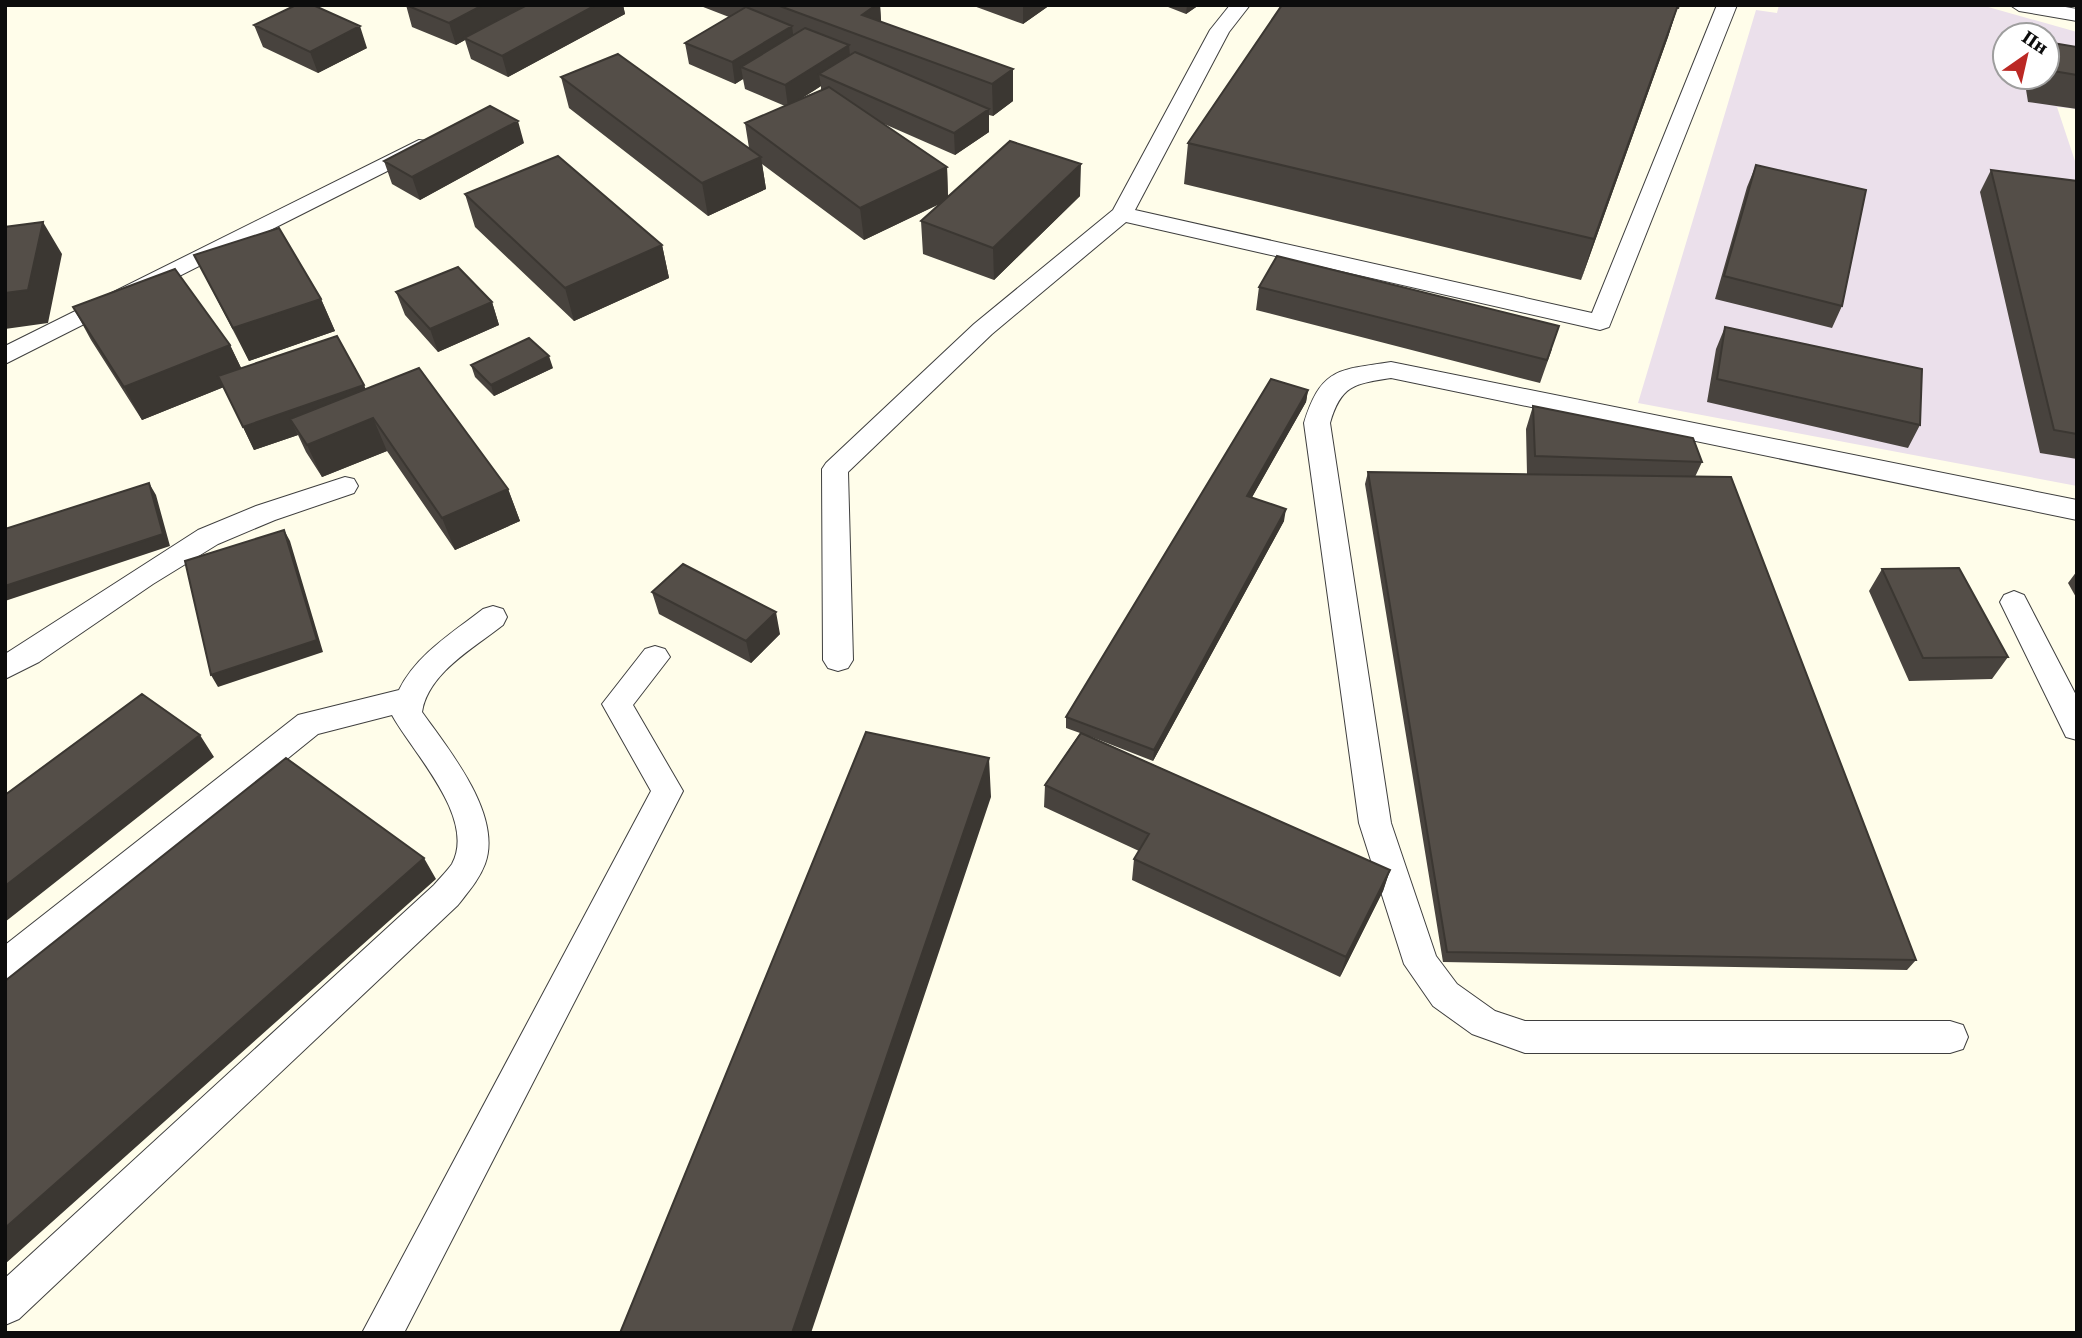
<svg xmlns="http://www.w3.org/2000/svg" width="2082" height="1338" font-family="'Source Serif 4',serif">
  <rect width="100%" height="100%" fill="#fffdea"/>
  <!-- industrial -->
  <path fill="#ebe0eb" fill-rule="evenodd" d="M1779 5H1981L2077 32V109L2057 107 2077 167V486L1638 403 1756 10 1777 13ZM2005 35H2047V77H2005Z"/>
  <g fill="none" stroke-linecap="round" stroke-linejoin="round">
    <!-- service casing -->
    <g stroke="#3f3f3f" stroke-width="2">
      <path id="service" d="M1230 5H1250L1229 32 1135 210 1592 313 1717 5H1737L1609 327 1600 330 1126 222 992 334 848 472 853 660 848 668 838 671 828 668 823 660 822 469 826 463 974 324 1113 210 1210 30Z
        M2010 5H2054L2077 9V21L2019 11Z
        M419 140 427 141 430 146 427 151 5 364V346Z
        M1391 362 2077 500V520L1391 378C1354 384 1341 385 1330 423L1391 823 1436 956 1457 984 1495 1011 1525 1021H1950L1963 1025 1968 1037 1963 1049 1950 1053H1525L1472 1034 1433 1006 1404 964 1359 823 1304 423C1321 368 1338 370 1391 362Z
        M345 477 354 479 358 486 354 493 275 520 218 544 153 584 39 662 5 679V654L198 530 256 506Z
        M2014 591 2024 595 2077 697V740L2066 737 2000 602 2004 595Z
        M493 606 503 609 507 617 503 625C474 648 428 673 422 712 449 750 503 815 485 864 479 880 468 892 458 905L19 1319 5 1325V1278L434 885C440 878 447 871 452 864 477 818 412 752 392 715L318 734 17 977 5 981V945L298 715 399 690C416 655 452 633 483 609Z
        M655 646 665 649 670 657 633 705 683 791 404 1333H362L651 791 602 704 645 649Z"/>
    </g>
    <!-- service -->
    <use href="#service" fill="#fff" fill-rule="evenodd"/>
  </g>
  <!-- wall -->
  <path fill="#48433e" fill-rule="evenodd" d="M406 5H623L625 14 508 77 471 59 465 40 456 45 412 27Z
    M698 5H880L881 22 1013 69V101L993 116 989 115V132L955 155 882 123 947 167 948 197 1080 196 994 280 923 254 921 221 941 203 864 240 762 164 766 189 708 216 569 108 561 77 749 148 745 123 785 106 745 89 743 79 735 84 689 64 685 43 729 17ZM821 86V90L802 98 815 90Z
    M971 5H1050L1023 24Z
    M1163 5H1199L1186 14Z
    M1282 5H1680L1679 9H1677L1668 37 1581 280 1184 184 1188 143Z
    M254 25 367 48 318 73 263 47Z
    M2047 42 2077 47V109L2028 102 2024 77H2047Z
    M524 143 420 200 392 184 384 161Z
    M1756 165 1842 306 1832 328 1715 299 1747 187Z
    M1991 170 2077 181V459L2040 453 1980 192Z
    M465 194 662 245 669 278 574 321 475 227Z
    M194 255 321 299 335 331 249 361Z
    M1259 287 1552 349 1540 383 1256 310Z
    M396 292 492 302 499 325 438 352 405 315Z
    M73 307 230 345 241 368 364 385 365 389 508 489 520 521 455 550 387 451 322 477 306 452 298 435 254 450 224 387 142 420 91 340Z
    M1725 327 1920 425 1908 448 1707 402 1716 349Z
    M471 365 553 368 494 396 475 377Z
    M1308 390 1306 402 1252 497 1284 521 1153 761 1089 736 1390 870 1383 891 1340 977 1132 880 1134 859 1139 851 1044 807 1045 785 1080 733 1066 728V717Z
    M1533 406 1702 462 1695 477 1916 960 1907 970 1443 962 1365 484 1368 472 1527 474 1526 429Z
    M1882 569 2008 657 1992 679 1909 681 1869 591Z
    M2077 571V599L2068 583Z
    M652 592 780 634 751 663 659 614Z"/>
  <!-- shaded-wall -->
  <path fill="#3b3732" d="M483 5H528L464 38 465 40 456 45 449 23Z
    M596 5H623L625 14 508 77 502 56Z
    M876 5H880L882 34 862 15Z
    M1023 5H1050L1023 24Z
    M1187 5H1199L1186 14Z
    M1678 5 1668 37 1581 280 1594 239Z
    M360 26 367 48 318 73 310 52Z
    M792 26 795 48 741 67 743 79 735 84 732 62Z
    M849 45 851 67 819 74 821 86 788 107 785 85Z
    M1013 69V101L993 116 992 84Z
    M989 109V132L955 155 954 133Z
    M518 121 524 143 420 200 412 177Z
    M761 157 766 189 708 216 702 183Z
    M1081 164 1080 196 994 280 993 248Z
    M947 167 948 200 864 240 860 208Z
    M43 222 62 254 48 323 5 329V293Z
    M662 245 669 278 574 321 565 288Z
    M321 299 335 331 249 361 233 328Z
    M492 302 499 325 438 352 430 329Z
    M230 345 246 378 142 420 124 387Z
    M549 356 553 368 494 396 491 385Z
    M364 385 373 408 290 419 298 435 254 450 243 427Z
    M1308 390 1306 402 1246 508 1247 496Z
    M373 418 387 451 322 477 307 445Z
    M149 483 156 495 170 546 5 601V586Z
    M508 489 520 521 455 550 442 518Z
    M1286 509 1284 521 1153 761 1154 750Z
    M284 530 290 541 323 652 218 687 211 675Z
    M776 612 780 634 751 663 746 641Z
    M200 735 214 757 5 922V886Z
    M989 758 991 797 811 1333H792Z
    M424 858 436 879 5 1264V1228Z
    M1390 870 1383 891 1340 977 1346 957Z"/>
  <!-- building -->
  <path fill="#544e48" stroke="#3b3732" stroke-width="2" d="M296 5H313L360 26 310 52 254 25Z
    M406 5H483L449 23Z
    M527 5H596L502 56 464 38Z
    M777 5H876L862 15 1013 69 992 84Z
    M1282 5H1678L1594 239 1188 143Z
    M746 7 792 26 732 62 685 43Z
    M805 28 849 45 785 85 741 67Z
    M2047 42 2077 47V75L2047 70Z
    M855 52 989 109 954 133 819 74Z
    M618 54 761 157 702 183 561 77Z
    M829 87 947 167 860 208 745 123Z
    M490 106 518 121 412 177 384 161Z
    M1010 141 1081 164 993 248 921 221Z
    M558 156 662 245 565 288 465 194Z
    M1756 165 1866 190 1842 306 1724 276Z
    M1991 170 2077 181V434L2054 430Z
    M43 222 28 290 5 293V227Z
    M279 228 321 299 233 328 194 255Z
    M1277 256 1559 326 1547 360 1259 287Z
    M458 267 492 302 430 329 396 292Z
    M175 269 230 345 124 387 73 307Z
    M1725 327 1922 369 1920 425 1717 379Z
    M337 336 364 385 243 427 218 376Z
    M529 338 549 356 491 385 471 365Z
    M419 368 508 489 442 518 373 418 307 445 290 419Z
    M1271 379 1308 390 1247 496 1286 509 1154 750 1066 717Z
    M1533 406 1693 438 1702 462 1535 456Z
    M1368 472 1731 477 1916 960 1447 952Z
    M149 483 163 534 5 586V529Z
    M284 530 317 640 211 675 185 561Z
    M683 564 776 612 746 641 652 592Z
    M1959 568 2008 657 1923 658 1882 569Z
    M142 694 200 735 5 886V795Z
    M866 732 989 758 792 1333H620Z
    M1081 733 1390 870 1346 957 1134 859 1149 834 1045 785Z
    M286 758 424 858 5 1228V981Z"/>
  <!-- border -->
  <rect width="2082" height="1338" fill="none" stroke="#0c0c0c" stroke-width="14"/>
  <!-- north arrow -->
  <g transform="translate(2026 56) rotate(34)"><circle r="33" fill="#ffffff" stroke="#9e9e9e" stroke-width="2"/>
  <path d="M0-5L12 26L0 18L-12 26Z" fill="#bb2824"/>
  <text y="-10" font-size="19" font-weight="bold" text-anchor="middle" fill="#0c0c0c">Пн</text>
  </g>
</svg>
